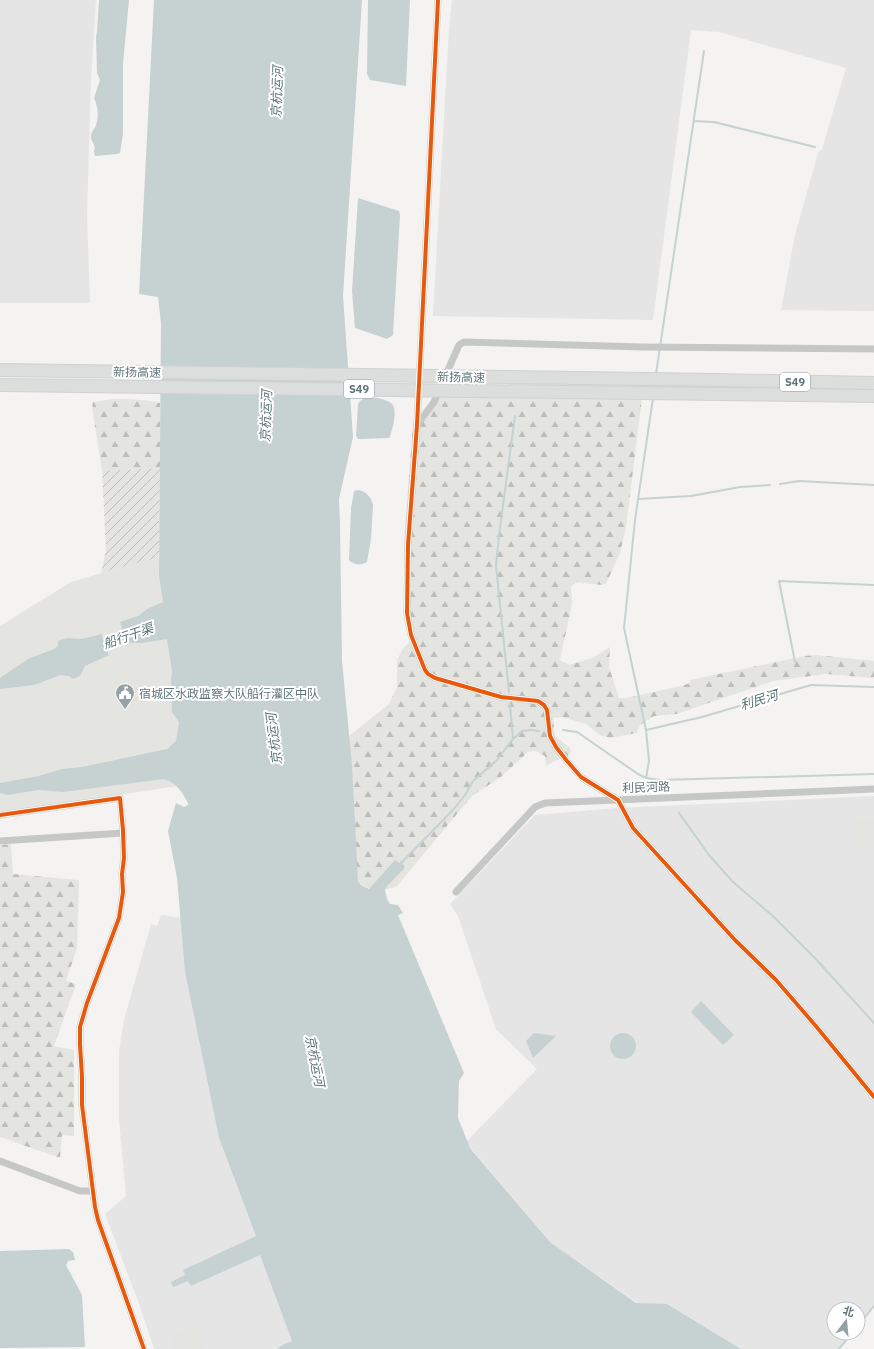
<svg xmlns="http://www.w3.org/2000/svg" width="874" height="1349" font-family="'IBM Plex Sans','Noto Sans SC',sans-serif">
  <defs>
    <pattern id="forest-firs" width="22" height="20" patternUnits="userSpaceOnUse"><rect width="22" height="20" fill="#e4e5e0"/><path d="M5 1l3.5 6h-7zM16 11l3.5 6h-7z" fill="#bcbebb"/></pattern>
    <pattern id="garden-furrows" width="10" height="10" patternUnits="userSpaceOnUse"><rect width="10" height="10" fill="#e4e5e0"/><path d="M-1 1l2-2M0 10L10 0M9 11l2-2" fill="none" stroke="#bcbebb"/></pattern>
  </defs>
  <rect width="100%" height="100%" fill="#f4f3f2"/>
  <!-- built -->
  <path fill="#e4e5e4" d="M0 0H96L91 82 87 215 90 303H0Z
    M452 0H874V311L781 310 795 235 818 153 822 149 846 68 719 32 691 30 653 320 433 316 449 28Z
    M874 796V1305L858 1325V1309H834V1333H851L838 1349H741L667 1304 643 1307 550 1242 466 1142 537 1069 496 1029 458 916 450 904 535 815 617 808Z
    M161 915 181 918 185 972 219 1138 256 1236 260 1255 292 1341 284 1344 277 1349H154L138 1301 105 1214 126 1196 119 1119V1051L124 1020 151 924 157 926Z"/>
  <!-- green -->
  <path fill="#e4e5e0" d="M163 555 191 784 0 813V626L71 582Z
    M874 818V846L858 847 857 819Z
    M189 1326 205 1349H175C172 1333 176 1333 189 1326Z"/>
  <!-- forest -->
  <path fill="url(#forest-firs)" d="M442 396 642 398 626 528 620 553 606 584 602 585 576 582 571 587 572 604 560 660 570 665 592 658 610 647 609 667 619 698H627L681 686 690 683V680L805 656 816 655 874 661V678L826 674 773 681 677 714 654 716 640 725 637 733 610 738 600 735 586 724 562 717 553 718 555 736 570 748 571 752 569 755 553 762 546 766 545 756 535 751 528 752 501 777 472 796 397 886C383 892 366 892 357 879L349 736 389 704 397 687V660L402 650 413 638 405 589 404 539 413 423 433 398Z
    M113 399C129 399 144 399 160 403V468L102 471 92 408 93 402Z
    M11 844 13 874 79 880 77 948 66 981 76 984 54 1046 74 1050V1136L62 1135 60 1158 0 1137V845Z"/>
  <!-- garden -->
  <path fill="url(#garden-furrows)" d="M160 468 159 557 101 573 106 550 102 471Z"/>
  <!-- water -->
  <path fill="#c6d1d1" d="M99 0H129L123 63V134L120 153 117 154 95 156 94 151C97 145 91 143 91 137 91 132 94 130 96 125 99 117 98 106 94 98L100 80 97 73 96 37 97 32Z
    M154 0H362L343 296 353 437 339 499 340 524 342 661 352 765 358 881 361 885 369 889 395 860 399 863 405 859 402 866 405 868 387 886 385 890 387 899 390 904 398 905 403 913 398 915 464 1073 459 1081 458 1118 470 1148 550 1242 636 1303 667 1304 741 1349H277L284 1344 292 1341 260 1255 191 1286 188 1281 173 1287 171 1282 185 1275 183 1270 256 1236 219 1138 185 972 177 878 168 831 176 803 184 807 188 805V803C182 792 176 782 164 779L63 792 39 790 7 795 0 793V783L39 776 62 769 82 767 167 749 176 741 179 722 172 712 171 680 172 671 167 639 142 643H127L126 639 109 646 107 650 109 655 85 666 80 676 73 679 69 676 61 675 34 685 0 689V678L28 659 54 649 58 646V641L67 638 81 639 102 634 103 640H107L123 632 120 622 138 616 147 609 163 602 159 575 161 323 158 297 139 294Z
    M368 0H410L406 86 370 80 367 74Z
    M358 198 399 211 400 215 393 335 387 339 355 328 352 291Z
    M378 398C382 399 390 401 393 405 397 412 393 428 390 436L389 438 358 439 356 436 358 404C362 396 371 398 378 398Z
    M358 490C366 491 371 497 373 505L371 539 367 562C360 566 354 565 349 560L351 508 354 491Z
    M701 1001 734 1035 723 1045 691 1012Z
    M534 1033 556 1036 533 1058 526 1041Z
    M610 1046a13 13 0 1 1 26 0a13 13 0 1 1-26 0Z
    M69 1249 73 1252 75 1260 68 1261 66 1265 82 1295 85 1347 0 1348V1251Z"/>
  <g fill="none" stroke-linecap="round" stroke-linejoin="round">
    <!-- stream -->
    <path stroke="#c6d1d1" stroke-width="2" d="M694 121 714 122 815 147
      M656 374 704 51
      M780 484 799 481 874 485
      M638 499 691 496 740 487 770 485
      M795 662 779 581 874 585
      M509 692 496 566 499 535 515 416
      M510 704 513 739
      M563 730 577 732 638 774 646 778 660 780 874 774
      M646 730 702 717 811 685 874 687
      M646 778 649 761 646 730 624 628 635 520 653 398
      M679 813 709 855 733 882 774 917 813 956 874 1023
      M403 861 453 810 465 795 473 781 497 760 513 739 522 731 531 730 539 731
      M858 1326 874 1306
      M839 1349 852 1333"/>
    <!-- highway casing -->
    <g stroke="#d0d1d1" stroke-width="14">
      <path id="highway" d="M717 380 874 383
        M718 394 874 396"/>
    </g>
    <!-- street -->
    <path stroke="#c6c8c8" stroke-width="7" d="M438 0 417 425 408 545 407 613 411 635 425 670 428 674 435 678 501 697 538 701 544 705 547 710 550 736 556 747 567 761 581 777 618 800 633 828 735 940 776 980 815 1025 874 1097
      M417 425 434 402 459 345 464 342 643 347 874 349
      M0 815 120 798 123 830 124 858 122 874 123 892 119 918 87 1003 80 1027V1045L82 1076V1105L95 1207 98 1220 144 1349
      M0 841 123 833
      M456 892 535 807 545 803 874 789
      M0 1161 80 1191H93"/>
    <!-- highway -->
    <use href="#highway" stroke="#dcdddd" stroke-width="12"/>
    <!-- highway-bridge casing -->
    <g stroke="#d0d1d1" stroke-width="14" stroke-linecap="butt">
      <path id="highway-bridge" d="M0 370 717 380
        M0 385 718 394"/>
    </g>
    <!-- highway-bridge -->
    <use href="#highway-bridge" stroke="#dcdddd" stroke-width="12"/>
    <!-- cycleway casing -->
    <g stroke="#fff" stroke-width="6">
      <path id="cycleway" d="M438 0 417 425 408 545 407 613 411 635 425 670 428 674 435 678 501 697 538 701 544 705 547 710 550 736 556 747 567 761 581 777 618 800 633 828 735 940 776 980 815 1025 874 1097
        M0 815 120 798 123 830 124 858 122 874 123 892 119 918 87 1003 80 1027V1045L82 1076V1105L95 1207 98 1220 144 1349"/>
    </g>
    <!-- cycleway -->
    <use href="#cycleway" stroke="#e8590c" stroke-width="4"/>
  </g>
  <!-- icons -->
  <defs>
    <g id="civic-pin" transform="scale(1)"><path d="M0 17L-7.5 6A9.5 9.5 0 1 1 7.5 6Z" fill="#94a2a5" stroke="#fff"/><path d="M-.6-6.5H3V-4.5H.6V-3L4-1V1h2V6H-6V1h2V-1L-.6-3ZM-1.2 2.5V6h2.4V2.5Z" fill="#fff"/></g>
  </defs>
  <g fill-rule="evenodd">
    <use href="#civic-pin" x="125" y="693"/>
  </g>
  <g text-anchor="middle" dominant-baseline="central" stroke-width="4" stroke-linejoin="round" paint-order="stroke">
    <!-- shield labels -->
    <g fill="#fff" stroke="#909fa3" stroke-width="1">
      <rect x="780" y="373" width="30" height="18" rx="3"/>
      <rect x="344" y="380" width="30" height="18" rx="3"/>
    </g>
    <g font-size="11" font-weight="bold" fill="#61767b">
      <text x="795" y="382">S49</text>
      <text x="359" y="389">S49</text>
    </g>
    <!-- street labels -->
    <g font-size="12" fill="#61767b" stroke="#fff">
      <text transform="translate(137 372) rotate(1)">新扬高速</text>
      <text transform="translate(461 377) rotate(1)">新扬高速</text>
      <text transform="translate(646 787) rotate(-2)">利民河路</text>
    </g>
    <!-- poi labels -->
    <g font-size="12" fill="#61767b" stroke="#fff" text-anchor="start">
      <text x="139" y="693">宿城区水政监察大队船行灌区中队</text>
    </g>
    <!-- water labels -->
    <g font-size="13" font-style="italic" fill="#5c7678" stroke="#fff">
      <text transform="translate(277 92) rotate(-88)">京杭运河</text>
      <text transform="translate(266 416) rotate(-88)">京杭运河</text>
      <text transform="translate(128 636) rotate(-19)">船行干渠</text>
      <text transform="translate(759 700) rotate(-17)">利民河</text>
      <text transform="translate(274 739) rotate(-97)">京杭运河</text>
      <text transform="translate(315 1061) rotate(79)">京杭运河</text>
    </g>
  </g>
  <!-- north arrow -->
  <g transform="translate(846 1321) rotate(16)"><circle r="19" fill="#ffffff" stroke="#c0c8ca"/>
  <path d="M0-3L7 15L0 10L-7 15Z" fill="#94a2a5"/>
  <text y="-6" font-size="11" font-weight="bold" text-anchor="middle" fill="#61767b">北</text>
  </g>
</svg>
